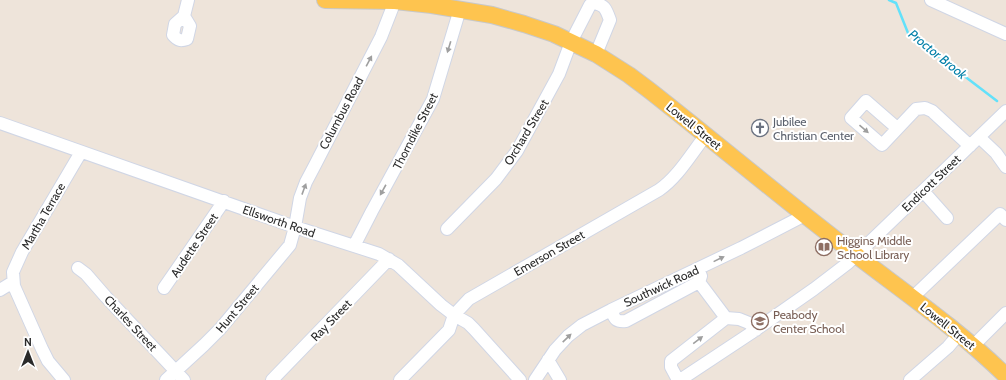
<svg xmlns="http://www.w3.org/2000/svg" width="1006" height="380" font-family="Cabin,sans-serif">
  <rect width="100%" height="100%" fill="#eee4da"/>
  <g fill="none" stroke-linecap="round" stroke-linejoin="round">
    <!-- stream -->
    <path stroke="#63e1fa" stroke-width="2.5" d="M889 0 896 3 908 33 997 101"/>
    <!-- minor casing -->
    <g stroke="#d0d6e5" stroke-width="14">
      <path id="minor" d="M931 0 1006 34
        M184 16 190 26 187 39C181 41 178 41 173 35L175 24 184 16 188 0
        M0 123 295 227 379 254 398 265 441 305 454 315 468 323 474 329 520 380
        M897 128 866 101 851 118 882 145 916 109 925 108 932 111 970 146
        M979 137 996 153 1006 167
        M923 191 947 218
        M447 229 496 179 517 151 559 74 571 42 590 5 594 3C605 5 606 9 610 20L596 54
        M354 246 372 211 433 99 460 9
        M78 268 86 274 106 297 184 380
        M699 282 726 318 739 319 749 323 756 330
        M164 288 224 201
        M0 290 13 282
        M913 297 1000 214 1006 220
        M611 310C615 319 615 322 626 321L699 282 701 276 698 269
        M973 346 1006 313
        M548 360 560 380
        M64 380 48 361 42 349 14 286 13 272 22 252 81 152
        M166 380 204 345 220 329 290 245 295 227 300 198 306 182 315 165 381 37 395 1
        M272 380 389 259
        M400 380 449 330 454 315 469 299 659 190C678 177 691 154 706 135
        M535 380 555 350 568 336 582 325 611 310 741 248 805 215
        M678 380 671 367V361L726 318
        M680 380 751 333 814 289 848 263 1006 111
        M910 380 948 347 959 334"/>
    </g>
    <!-- major casing -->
    <g stroke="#c8c8c8" stroke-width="18">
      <path id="major" d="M325 0 395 1 432 5 492 15 524 24 554 34 596 54 629 75 649 90C714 141 778 195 843 245 898 288 956 327 1006 376"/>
    </g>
    <!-- minor -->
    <use href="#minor" stroke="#fff" stroke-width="12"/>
    <!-- major -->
    <use href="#major" stroke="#fec44f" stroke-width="16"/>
  </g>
  <!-- one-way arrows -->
  <defs><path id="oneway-solid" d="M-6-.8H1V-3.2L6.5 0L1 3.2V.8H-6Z"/></defs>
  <g fill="#9f9f9f">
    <use href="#oneway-solid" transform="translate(449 47) rotate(107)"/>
    <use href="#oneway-solid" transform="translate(369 61) rotate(-62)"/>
    <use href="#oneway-solid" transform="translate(864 129) rotate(41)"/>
    <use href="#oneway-solid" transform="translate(304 189) rotate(-70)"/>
    <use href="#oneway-solid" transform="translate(383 190) rotate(119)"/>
    <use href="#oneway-solid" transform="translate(719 259) rotate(-26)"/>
    <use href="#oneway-solid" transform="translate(567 338) rotate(-44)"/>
    <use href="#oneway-solid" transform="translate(698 340) rotate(-37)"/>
  </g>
  <!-- icons -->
  <defs>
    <g id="church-ring" transform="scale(0.9)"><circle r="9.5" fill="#fff" stroke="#6b7280" stroke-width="1.5"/><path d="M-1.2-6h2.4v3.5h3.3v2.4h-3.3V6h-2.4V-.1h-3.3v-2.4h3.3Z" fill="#6b7280"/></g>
    <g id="library-ring" transform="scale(0.9)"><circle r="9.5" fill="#fff" stroke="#8d6e63" stroke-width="1.5"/><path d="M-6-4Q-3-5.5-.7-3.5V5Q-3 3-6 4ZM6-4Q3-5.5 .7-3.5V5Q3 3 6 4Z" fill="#8d6e63"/></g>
    <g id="school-ring" transform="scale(0.9)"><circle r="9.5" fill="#fff" stroke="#8d6e63" stroke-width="1.5"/><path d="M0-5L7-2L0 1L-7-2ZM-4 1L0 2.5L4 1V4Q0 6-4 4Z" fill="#8d6e63"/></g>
  </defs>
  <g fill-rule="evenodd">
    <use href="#church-ring" x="760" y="128"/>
    <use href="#library-ring" x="824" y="247"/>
    <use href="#school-ring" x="760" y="321"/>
  </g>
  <g text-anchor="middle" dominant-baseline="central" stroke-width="4" stroke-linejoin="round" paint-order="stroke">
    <!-- street labels -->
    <g font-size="12" fill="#2a2a2a" stroke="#fff">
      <text transform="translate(341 113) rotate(-62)">Columbus Road</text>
      <text transform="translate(694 126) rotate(39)">Lowell Street</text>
      <text transform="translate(415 131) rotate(-63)">Thorndike Street</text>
      <text transform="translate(526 132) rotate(-59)">Orchard Street</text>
      <text transform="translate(931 183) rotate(-44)">Endicott Street</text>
      <text transform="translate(43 216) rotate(-60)">Martha Terrace</text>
      <text transform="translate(279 221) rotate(19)">Ellsworth Road</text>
      <text transform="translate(194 245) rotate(-56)">Audette Street</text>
      <text transform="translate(549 253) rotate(-30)">Emerson Street</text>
      <text transform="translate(661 286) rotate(-25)">Southwick Road</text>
      <text transform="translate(237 308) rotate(-50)">Hunt Street</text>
      <text transform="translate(331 320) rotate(-46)">Ray Street</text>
      <text transform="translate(131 323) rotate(47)">Charles Street</text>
      <text transform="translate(948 326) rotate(39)">Lowell Street</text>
    </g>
    <!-- worship labels -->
    <g font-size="12" fill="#5b616d" stroke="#fff" text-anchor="start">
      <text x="773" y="121">Jubilee<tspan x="773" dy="14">Christian Center</tspan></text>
    </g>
    <!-- education labels -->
    <g font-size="12" fill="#785e54" stroke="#fff" text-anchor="start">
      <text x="837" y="240">Higgins Middle<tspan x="837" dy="14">School Library</tspan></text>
      <text x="773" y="314">Peabody<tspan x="773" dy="14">Center School</tspan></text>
    </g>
    <!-- water labels -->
    <g font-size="13" font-style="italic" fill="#007fa8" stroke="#fff">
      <text transform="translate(938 54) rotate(39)">Proctor Brook</text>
    </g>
  </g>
  <!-- north arrow -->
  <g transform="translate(28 352)" stroke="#ffffff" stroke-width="3" paint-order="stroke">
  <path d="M0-3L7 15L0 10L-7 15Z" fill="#2a2a2a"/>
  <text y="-6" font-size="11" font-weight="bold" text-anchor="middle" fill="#2a2a2a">N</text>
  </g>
</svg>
